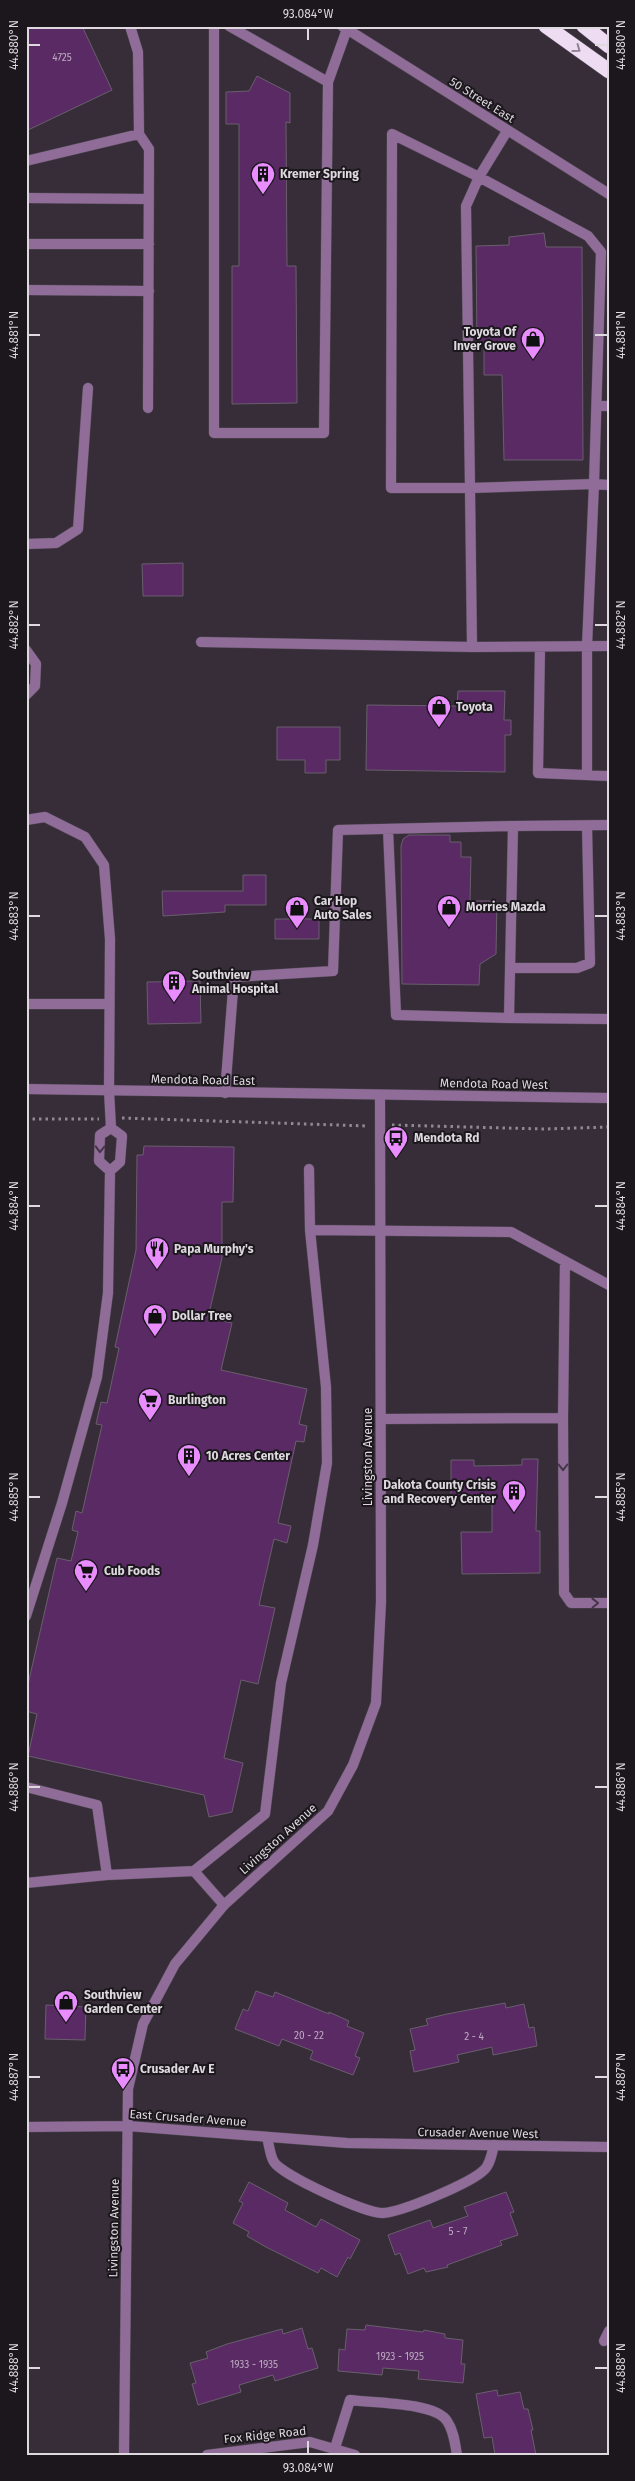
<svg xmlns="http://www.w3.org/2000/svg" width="635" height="2481" font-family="'Fira Sans',sans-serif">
  <rect width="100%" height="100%" fill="#362d39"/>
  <!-- building -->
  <path fill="#5a2a65" stroke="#695f6c" d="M26 26H82L112 90 26 131Z
    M257 76 290 93V123L286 122 287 266H296L297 403 232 404V266H239V124H226V92L249 91Z
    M544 233 546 247H582L583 460H504L502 375H484V344L477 345 476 246 509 245V237Z
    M183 563V596H143L142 564Z
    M458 691H505L504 720H511V735H505V772L366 770 367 705 457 706Z
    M277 727H340V760H326V773H305V760H277Z
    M409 835H450V842H461V857H471L470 901H497L496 954 480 964 479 985 402 984 401 846 403 839Z
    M243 875H266V905H225V912L163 916 162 891H243Z
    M275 919H319V939H275Z
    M200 981 201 1023 148 1024 147 982Z
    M144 1146 234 1147 233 1202H222V1258L208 1318 232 1323 221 1370 307 1389 299 1424 307 1426 304 1442 296 1441 278 1523 291 1526 287 1543 274 1539 259 1605 275 1608 258 1684 241 1680 224 1758 243 1763 232 1812 209 1817 204 1795 28 1756 37 1714 26 1711V1693L57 1558 71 1561 78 1532 72 1530 76 1511 82 1513 102 1425 96 1424 101 1402 107 1403 119 1348 115 1347 136 1250 137 1155H143Z
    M522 1459H538L536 1531H540V1573L462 1574 461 1532H492V1495H451V1460H474V1466L522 1465Z
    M256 1991 273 1997 275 1992 329 2014V2012L349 2021 347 2026 364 2033 355 2056 360 2058 353 2075 310 2059 313 2051 282 2039 279 2046 235 2029 243 2009 248 2011Z
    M505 2003 506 2008 524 2004 529 2028 534 2027 537 2046 493 2055 492 2047 457 2055 459 2062 414 2072 410 2051 415 2050 410 2029 428 2025 426 2019 447 2014Z
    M46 2005 86 2007 85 2040 45 2039Z
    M249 2182 288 2203 285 2210 316 2227 321 2219 360 2240 350 2259 348 2257 337 2277 321 2268 318 2273 266 2247 247 2236 249 2232 233 2223 243 2203 239 2201Z
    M506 2192 514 2212 510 2213 518 2235 500 2241 502 2245 447 2265 448 2267 426 2272 424 2268 408 2274 400 2253 395 2255 388 2235 430 2220 433 2228 468 2216 464 2207Z
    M366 2325 423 2332 424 2330 445 2334V2338L463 2340 461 2364H465L463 2383 418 2379 419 2371 383 2368 382 2375 338 2371 339 2349 345 2350 347 2329 365 2330Z
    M302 2328 308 2349 312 2348 318 2368 275 2381 273 2375 239 2385 241 2392 198 2405 192 2384 196 2383 190 2363 208 2358 206 2352 227 2344 282 2329 283 2334Z
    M497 2390 498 2396 520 2392 524 2409H528L533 2430H531L536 2455H495L492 2437 484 2438 476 2394Z"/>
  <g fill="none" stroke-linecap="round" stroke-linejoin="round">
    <!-- service casing -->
    <g stroke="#514854" stroke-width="11">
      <path id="service" d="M130 26 138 52 139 134 149 149 148 408
        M214 26V433H324L328 82
        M229 26 328 82 347 29
        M507 131 479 177 466 206 470 488H391L392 134 479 177 588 236 601 252 594 484 470 488 472 647 609 646
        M26 161 139 134
        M26 198 149 199
        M26 244H149
        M26 290 149 291
        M597 406H609
        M26 544 56 543 78 529 88 388
        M201 642 472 647
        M540 647 538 773 609 776
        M26 650 36 664 35 686 26 695
        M587 775V646L594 484 609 485
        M26 820 45 817 85 837 104 865 110 939 109 1091 111 1128
        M609 825 513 826 509 1018 609 1019
        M388 829 396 1015 509 1018
        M511 968H577L590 963 587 826
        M26 1004H109
        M225 1093 234 977 333 971 338 830 513 826
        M309 1169 310 1230
        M110 1171 120 1162 122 1136 111 1128
        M565 1261 563 1418 564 1593 571 1603H609
        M381 1419 563 1418
        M26 1616 62 1503 97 1377 108 1293 110 1171 99 1161 100 1135 111 1128
        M26 1787 97 1805 107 1875
        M194 1871 265 1814 281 1683 313 1545 327 1463 326 1387 310 1230 511 1232 609 1285
        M26 1883 107 1875 194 1871 224 1905
        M267 2137C269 2144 270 2156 274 2162 283 2176 367 2214 383 2213 402 2212 471 2183 484 2170 490 2165 492 2153 494 2145
        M335 2448 350 2400C372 2403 435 2402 447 2421 454 2431 455 2444 457 2455"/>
    </g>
    <!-- minor casing -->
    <g stroke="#514854" stroke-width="11">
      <path id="minor" d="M26 2127 128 2126 347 2143 609 2147
        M604 2341 609 2331
        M124 2455 128 2089 143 2024 175 1964 224 1905 328 1811 353 1765 376 1703 381 1602 380 1096
        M207 2455 310 2442 355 2455"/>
    </g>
    <!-- tertiary casing -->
    <g stroke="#514854" stroke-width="11">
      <path id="tertiary" d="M342 26 609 194
        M26 1089 609 1098"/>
    </g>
    <!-- motorway casing -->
    <g stroke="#514854" stroke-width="16">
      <path id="motorway" d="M546 26 609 71
        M584 26 609 46"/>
    </g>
    <!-- path -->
    <path stroke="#908992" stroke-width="3" stroke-dasharray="2.5 4" stroke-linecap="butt" d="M122 1118 368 1126
      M26 1119H99
      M392 1125 544 1129 609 1127"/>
    <!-- service -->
    <use href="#service" stroke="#906d98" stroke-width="10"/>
    <!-- minor -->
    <use href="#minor" stroke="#906d98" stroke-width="10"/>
    <!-- tertiary -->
    <use href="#tertiary" stroke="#906d98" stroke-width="10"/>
    <!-- motorway -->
    <use href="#motorway" stroke="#eedcf2" stroke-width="15"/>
  </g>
  <!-- one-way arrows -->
  <defs><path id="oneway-chevron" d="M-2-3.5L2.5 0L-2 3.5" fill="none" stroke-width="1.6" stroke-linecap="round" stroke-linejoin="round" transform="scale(1.25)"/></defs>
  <use stroke="#8f8392" href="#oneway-chevron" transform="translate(577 49) rotate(36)"/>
  <g stroke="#443547">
    <use href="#oneway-chevron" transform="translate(100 1149) rotate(92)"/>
    <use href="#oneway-chevron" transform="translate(563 1467) rotate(90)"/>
    <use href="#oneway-chevron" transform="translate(595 1603) rotate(-1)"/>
  </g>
  <!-- ticks -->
  <path fill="none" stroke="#ded8df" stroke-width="2" d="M308 28V40M28 45H40M595 45H608M28 335H40M595 335H608M28 625H40M595 625H608M28 916H40M595 916H608M28 1206H40M595 1206H608M28 1497H40M595 1497H608M28 1787H40M595 1787H608M28 2077H40M595 2077H608M28 2368H40M595 2368H608M308 2441V2454"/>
  <!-- icons -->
  <defs>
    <g id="building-pin" transform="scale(1.25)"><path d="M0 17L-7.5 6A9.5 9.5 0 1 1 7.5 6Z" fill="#e98dfe" stroke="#1b171c"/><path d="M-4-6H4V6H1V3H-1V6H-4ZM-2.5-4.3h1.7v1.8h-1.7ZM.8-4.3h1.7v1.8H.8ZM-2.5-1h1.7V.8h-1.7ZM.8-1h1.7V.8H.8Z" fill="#111"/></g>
    <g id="shop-pin" transform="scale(1.25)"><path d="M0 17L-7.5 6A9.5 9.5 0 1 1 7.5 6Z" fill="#e98dfe" stroke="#1b171c"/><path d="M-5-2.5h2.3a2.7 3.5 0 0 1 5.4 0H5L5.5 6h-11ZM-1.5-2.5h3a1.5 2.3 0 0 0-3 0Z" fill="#111"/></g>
    <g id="bus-pin" transform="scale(1.25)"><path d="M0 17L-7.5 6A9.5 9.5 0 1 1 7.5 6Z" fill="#e98dfe" stroke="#1b171c"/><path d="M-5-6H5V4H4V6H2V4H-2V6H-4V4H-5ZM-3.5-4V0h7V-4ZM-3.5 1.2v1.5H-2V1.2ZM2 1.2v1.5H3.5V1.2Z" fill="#111"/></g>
    <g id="restaurant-pin" transform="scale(1.25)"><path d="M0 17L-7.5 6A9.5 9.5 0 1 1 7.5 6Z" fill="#e98dfe" stroke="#1b171c"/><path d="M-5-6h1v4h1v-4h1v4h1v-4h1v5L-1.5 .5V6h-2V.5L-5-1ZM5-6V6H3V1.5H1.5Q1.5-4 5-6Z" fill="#111"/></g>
    <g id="supermarket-pin" transform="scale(1.25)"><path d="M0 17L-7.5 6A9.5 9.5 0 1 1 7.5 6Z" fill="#e98dfe" stroke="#1b171c"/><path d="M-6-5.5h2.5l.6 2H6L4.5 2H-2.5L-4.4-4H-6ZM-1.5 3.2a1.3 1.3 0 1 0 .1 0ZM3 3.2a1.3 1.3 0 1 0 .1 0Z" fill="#111"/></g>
  </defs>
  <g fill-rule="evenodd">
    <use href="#building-pin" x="263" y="174"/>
    <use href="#shop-pin" x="533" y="339"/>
    <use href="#shop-pin" x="439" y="707"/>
    <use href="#shop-pin" x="449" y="907"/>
    <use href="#shop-pin" x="297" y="908"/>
    <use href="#building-pin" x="174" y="982"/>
    <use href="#bus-pin" x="396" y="1138"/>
    <use href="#restaurant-pin" x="157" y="1249"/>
    <use href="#shop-pin" x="155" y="1316"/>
    <use href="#supermarket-pin" x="150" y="1400"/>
    <use href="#building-pin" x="189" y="1456"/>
    <use href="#building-pin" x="514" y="1492"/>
    <use href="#supermarket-pin" x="86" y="1571"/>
    <use href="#shop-pin" x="66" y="2002"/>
    <use href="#bus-pin" x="123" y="2069"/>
  </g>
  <g text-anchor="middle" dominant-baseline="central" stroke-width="4" stroke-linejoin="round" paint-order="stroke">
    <!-- number labels -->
    <g font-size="10" fill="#bdacc0">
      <text x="62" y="58">4725</text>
      <text x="309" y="2036">20 - 22</text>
      <text x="474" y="2037">2 - 4</text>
      <text x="458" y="2232">5 - 7</text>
      <text x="400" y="2357">1923 - 1925</text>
      <text x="254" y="2365">1933 - 1935</text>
    </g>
    <!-- street labels -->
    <g font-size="12" fill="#ded8df" stroke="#1b171c">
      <text transform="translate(482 100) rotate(32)">50 Street East</text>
      <text transform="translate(203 1080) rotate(1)">Mendota Road East</text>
      <text transform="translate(494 1084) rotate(1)">Mendota Road West</text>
      <text transform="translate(368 1457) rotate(-90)">Livingston Avenue</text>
      <text transform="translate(278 1839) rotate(-42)">Livingston Avenue</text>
      <text transform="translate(188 2118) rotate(4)">East Crusader Avenue</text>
      <text transform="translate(478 2133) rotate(1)">Crusader Avenue West</text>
      <text transform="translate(114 2228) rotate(-89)">Livingston Avenue</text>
      <text transform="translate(265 2435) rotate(-6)">Fox Ridge Road</text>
    </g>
    <!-- poi labels -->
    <g font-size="12" font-weight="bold" fill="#ded8df" stroke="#1b171c" text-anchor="start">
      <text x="280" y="174">Kremer Spring</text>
      <text x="516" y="332" text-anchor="end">Toyota Of<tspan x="516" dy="14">Inver Grove</tspan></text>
      <text x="456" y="707">Toyota</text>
      <text x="314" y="901">Car Hop<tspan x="314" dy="14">Auto Sales</tspan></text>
      <text x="466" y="907">Morries Mazda</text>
      <text x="192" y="975">Southview<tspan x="192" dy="14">Animal Hospital</tspan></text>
      <text x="414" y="1138">Mendota Rd</text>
      <text x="174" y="1249">Papa Murphy's</text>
      <text x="172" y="1316">Dollar Tree</text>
      <text x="168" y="1400">Burlington</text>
      <text x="206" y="1456">10 Acres Center</text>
      <text x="496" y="1485" text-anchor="end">Dakota County Crisis<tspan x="496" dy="14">and Recovery Center</tspan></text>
      <text x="104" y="1571">Cub Foods</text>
      <text x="84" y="1995">Southview<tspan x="84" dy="14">Garden Center</tspan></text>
      <text x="140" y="2069">Crusader Av E</text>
    </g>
  </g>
  <!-- border -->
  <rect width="635" height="2481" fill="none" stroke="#1b171c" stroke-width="55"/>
  <rect x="28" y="28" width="580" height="2426" fill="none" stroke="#ded8df" stroke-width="2"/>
  <g font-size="12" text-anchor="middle" fill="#ded8df">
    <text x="308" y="18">93.084°W</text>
    <text transform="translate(621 45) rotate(-90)" y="4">44.880°N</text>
    <text transform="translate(14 45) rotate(-90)" y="4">44.880°N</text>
    <text transform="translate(14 335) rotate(-90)" y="4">44.881°N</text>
    <text transform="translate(621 335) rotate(-90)" y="4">44.881°N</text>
    <text transform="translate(14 625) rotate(-90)" y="4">44.882°N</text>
    <text transform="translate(621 625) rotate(-90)" y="4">44.882°N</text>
    <text transform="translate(14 916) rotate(-90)" y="4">44.883°N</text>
    <text transform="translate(621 916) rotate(-90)" y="4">44.883°N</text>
    <text transform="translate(621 1206) rotate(-90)" y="4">44.884°N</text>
    <text transform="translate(14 1206) rotate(-90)" y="4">44.884°N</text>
    <text transform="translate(621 1497) rotate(-90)" y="4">44.885°N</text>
    <text transform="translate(14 1497) rotate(-90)" y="4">44.885°N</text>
    <text transform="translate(621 1787) rotate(-90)" y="4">44.886°N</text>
    <text transform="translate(14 1787) rotate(-90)" y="4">44.886°N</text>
    <text transform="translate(14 2077) rotate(-90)" y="4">44.887°N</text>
    <text transform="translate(621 2077) rotate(-90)" y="4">44.887°N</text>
    <text transform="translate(621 2368) rotate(-90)" y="4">44.888°N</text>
    <text transform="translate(14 2368) rotate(-90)" y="4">44.888°N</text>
    <text x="308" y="2472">93.084°W</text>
  </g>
</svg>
